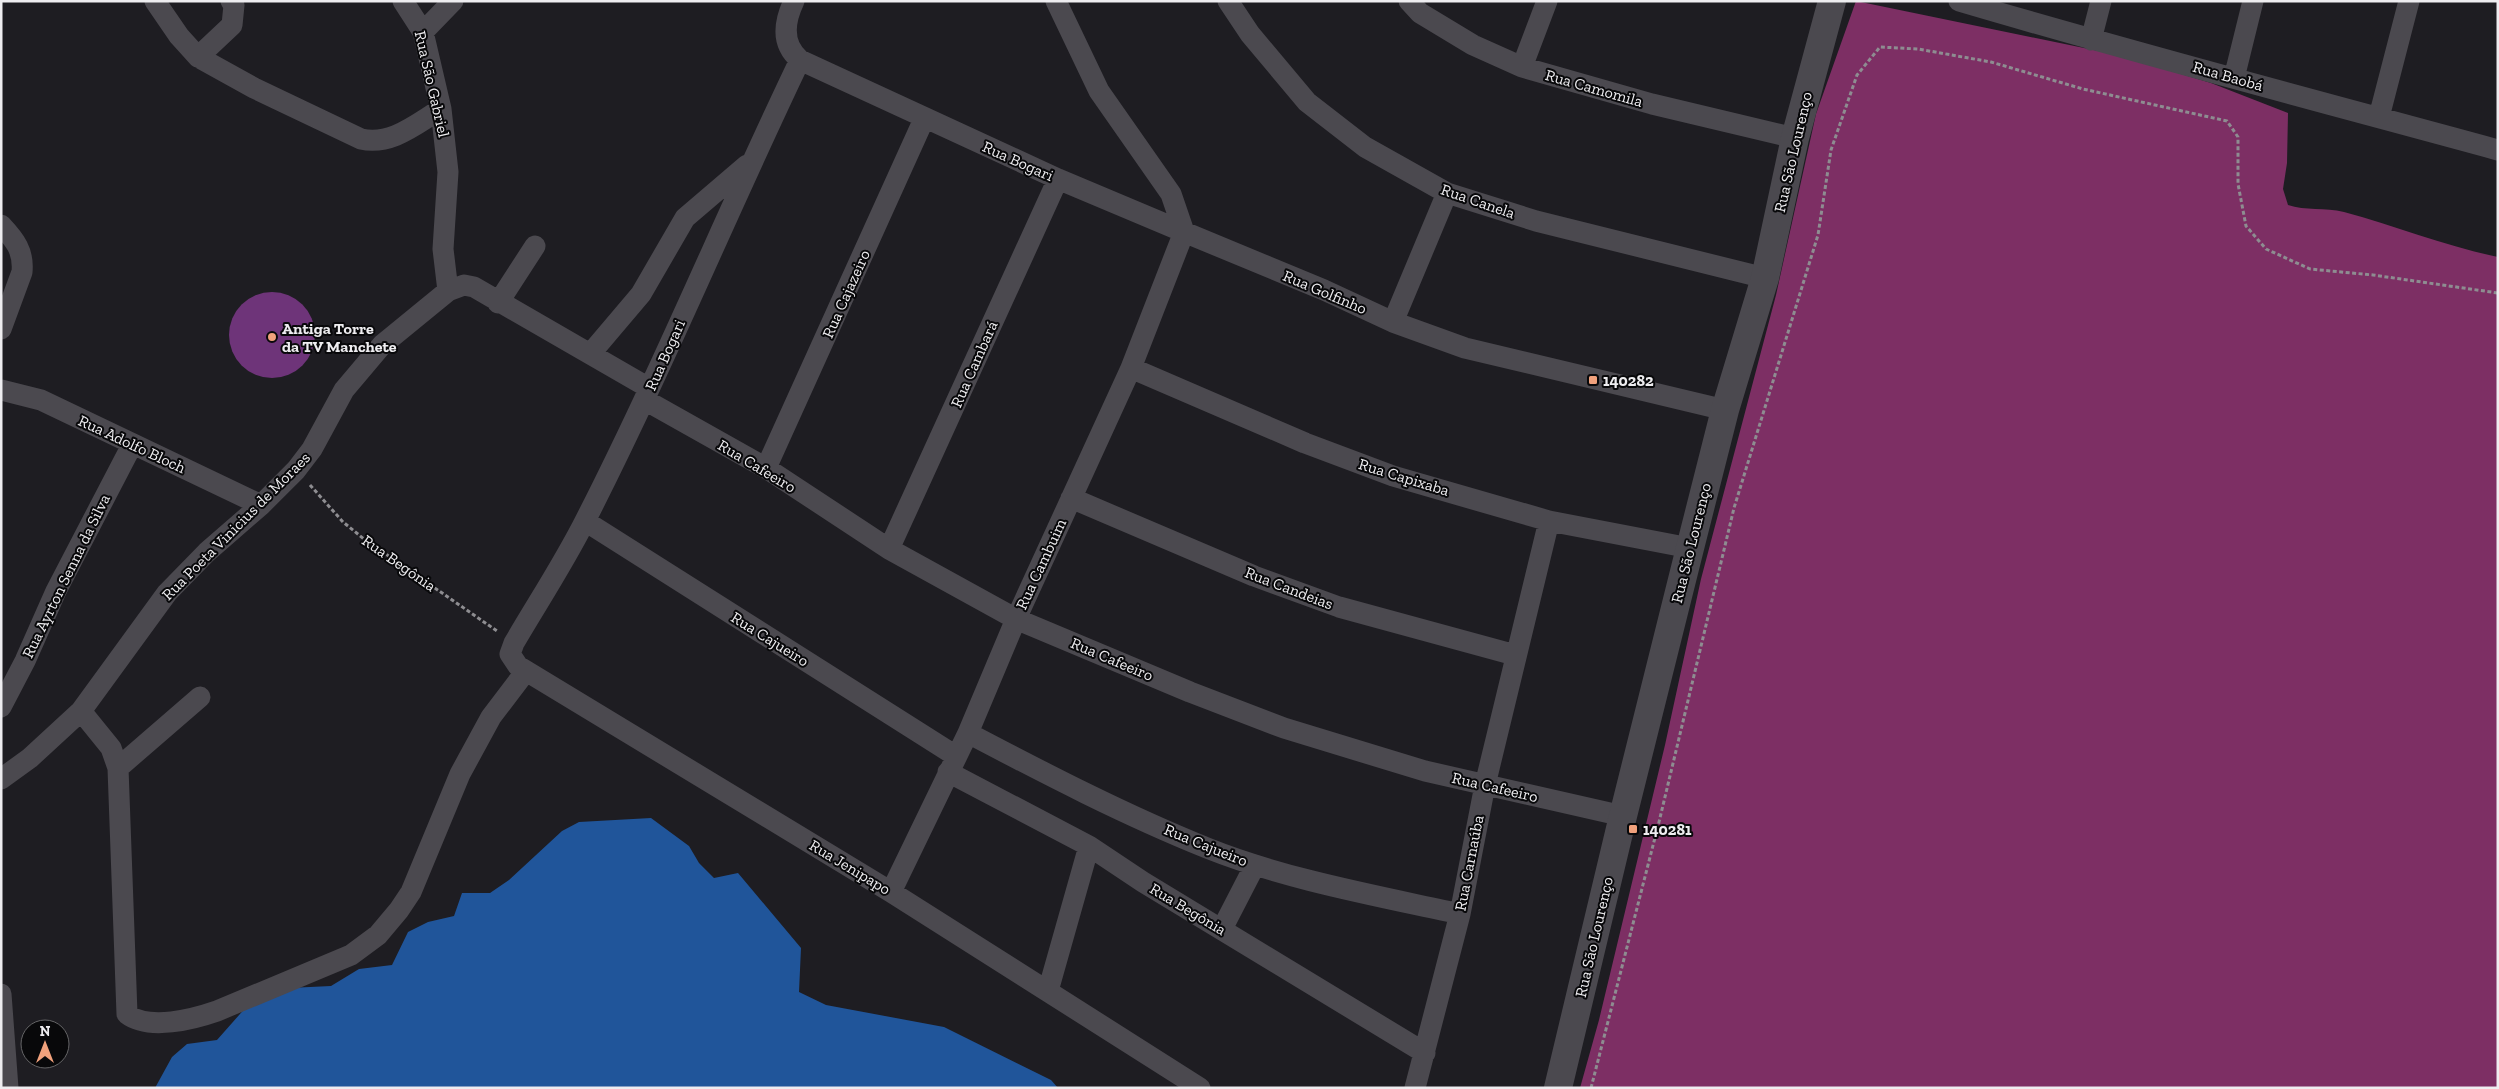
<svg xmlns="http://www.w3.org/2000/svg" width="2499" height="1089" font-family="'Zilla Slab',serif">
  <rect width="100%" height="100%" fill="#1e1d22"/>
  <!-- forest -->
  <path fill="#7d2f64" d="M1856 1 2118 55 2211 83 2288 113 2287 163 2283 189 2288 205C2305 211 2325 207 2344 212 2396 226 2445 246 2498 257V1088H1580L1599 1020 1665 745 1701 579 1776 295 1816 114Z"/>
  <!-- water -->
  <path fill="#20559a" d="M651 818 689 846 699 863 714 878 738 873 801 948 799 992 826 1005 944 1027 1051 1080 1058 1088H155L172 1057 187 1044 217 1040 255 997 289 988 331 986 359 969 392 965 408 932 428 922 454 916 462 893H490L509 880 562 831 579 822Z"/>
  <!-- building -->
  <path fill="#6e3479" d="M229 335a43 43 0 1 1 86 0a43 43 0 1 1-86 0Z"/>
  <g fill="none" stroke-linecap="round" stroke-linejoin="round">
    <!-- path -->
    <path stroke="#8e8d91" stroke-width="3" stroke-dasharray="4 2.5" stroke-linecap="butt" d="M310 485 343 522 364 539 497 631
      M1591 1088 1659 822 1734 508 1818 235 1831 150 1857 75 1880 47 1918 49 1991 62 2083 89 2227 121 2238 137V184L2246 226 2266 249 2310 269 2373 275 2498 293"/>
    <!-- street -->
    <path stroke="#4b494f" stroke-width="21" d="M155 1 179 36 198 57 254 88 361 139C391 146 416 124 441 109
      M403 1 423 32 441 109 448 172 443 249 448 291
      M794 1C784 22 781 44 800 60L1058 179 1184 232 1131 368 1016 619 968 733 891 892
      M1056 1 1099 91 1171 194 1184 232 1324 290 1393 322 1465 348 1725 410
      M1228 1 1250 34 1307 102 1365 147 1447 193 1536 221 1765 278
      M1409 1 1420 13 1473 45 1522 67 1652 104 1795 138
      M1959 1C2138 54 2318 101 2498 150
      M423 32 453 1
      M2091 40 2101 1
      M198 57 232 25 234 5 231 1
      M800 60C727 212 663 368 586 519 565 561 538 602 514 643L510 654 518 666 891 892 1200 1088
      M1522 67 1547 1
      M2234 78 2253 1
      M2379 117 2409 1
      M1 225C15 240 24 251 22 272L1 329
      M498 303 535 246
      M1393 322 1447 193
      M591 353 641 294 685 218 747 165
      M1131 368 1305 443 1393 476 1549 521 1690 548
      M1 390 41 400 261 505
      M645 400 766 468 889 549 1016 619 1190 692 1284 728 1425 771 1623 816
      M766 468 924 119
      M1071 498 1254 576 1339 607 1515 655
      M585 521 956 756
      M889 549 1058 179
      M1 707 25 661 56 591 132 445
      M81 711 111 748 118 768 127 1014C149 1031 194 1019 217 1011L351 955 378 935 399 910 411 892 460 774 491 717 526 671
      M968 733C1046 774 1125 815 1207 848 1284 879 1378 896 1460 914
      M118 768 200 697
      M948 772 1089 846 1143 882 1425 1053
      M1 779 30 758 81 711 167 593 207 552 261 505 296 470 312 449 344 390 382 345 448 291 464 285 474 287 649 388
      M1222 929 1255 865
      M1048 991 1089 846
      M1 994 8 1088
      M1415 1088 1460 914 1485 785 1549 521"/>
    <!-- secondary -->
    <path stroke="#4b494f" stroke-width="28" d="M1558 1088 1623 816 1690 548 1725 410 1765 278 1795 138 1832 1"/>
  </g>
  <!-- markers -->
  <g fill="#f1a17c" stroke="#08080a" stroke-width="2">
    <circle cx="272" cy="337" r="5"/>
    <rect x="1588" y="375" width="10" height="10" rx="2.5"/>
    <rect x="1628" y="824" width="10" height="10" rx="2.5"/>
  </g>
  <g text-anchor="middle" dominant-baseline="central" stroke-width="4" stroke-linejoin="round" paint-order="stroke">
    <!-- street labels -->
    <g font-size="16" fill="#eeedf0" stroke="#08080a">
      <text transform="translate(2228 76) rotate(16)">Rua Baobá</text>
      <text transform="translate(432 84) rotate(77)">Rua São Gabriel</text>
      <text transform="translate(1594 88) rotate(16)">Rua Camomila</text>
      <text transform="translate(1793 152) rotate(-77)">Rua São Lourenço</text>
      <text transform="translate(1018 161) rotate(24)">Rua Bogari</text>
      <text transform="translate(1478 201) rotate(19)">Rua Canela</text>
      <text transform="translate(1325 292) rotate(23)">Rua Golfinho</text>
      <text transform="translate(846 294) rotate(-66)">Rua Cajazeiro</text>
      <text transform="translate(665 355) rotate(-66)">Rua Bogari</text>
      <text transform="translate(974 364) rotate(-66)">Rua Cambará</text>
      <text transform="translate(132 444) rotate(25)">Rua Adolfo Bloch</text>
      <text transform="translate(757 466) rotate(31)">Rua Cafeeiro</text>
      <text transform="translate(1404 477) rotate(17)">Rua Capixaba</text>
      <text transform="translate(236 526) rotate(-45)">Rua Poeta Vinicius de Moraes</text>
      <text transform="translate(1691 543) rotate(-76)">Rua São Lourenço</text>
      <text transform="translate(399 563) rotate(35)">Rua Begônia</text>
      <text transform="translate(1041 564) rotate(-65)">Rua Cambuim</text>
      <text transform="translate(66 576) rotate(-64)">Rua Ayrton Senna da Silva</text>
      <text transform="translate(1289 588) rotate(21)">Rua Candeias</text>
      <text transform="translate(770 639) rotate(32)">Rua Cajueiro</text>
      <text transform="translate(1112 659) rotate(23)">Rua Cafeeiro</text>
      <text transform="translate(1495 787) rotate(13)">Rua Cafeeiro</text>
      <text transform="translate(1206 845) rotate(22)">Rua Cajueiro</text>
      <text transform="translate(1469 863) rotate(-79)">Rua Carnaúba</text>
      <text transform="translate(850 867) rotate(31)">Rua Jenipapo</text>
      <text transform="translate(1188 909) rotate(31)">Rua Begônia</text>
      <text transform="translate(1594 937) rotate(-77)">Rua São Lourenço</text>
    </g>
    <!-- poi labels -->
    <g font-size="16" font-weight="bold" fill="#eeedf0" stroke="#08080a" text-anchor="start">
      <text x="282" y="328">Antiga Torre<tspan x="282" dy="18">da TV Manchete</tspan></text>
      <text x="1603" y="380">140282</text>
      <text x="1643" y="829">140281</text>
    </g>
  </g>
  <!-- border -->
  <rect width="2499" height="1089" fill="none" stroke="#eeedf0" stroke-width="5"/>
  <!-- north arrow -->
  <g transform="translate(45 1044)"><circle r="24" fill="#08080a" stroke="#646466"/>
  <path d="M0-4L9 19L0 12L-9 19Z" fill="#f1a17c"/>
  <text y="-8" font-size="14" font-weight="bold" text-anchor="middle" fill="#eeedf0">N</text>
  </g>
</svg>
